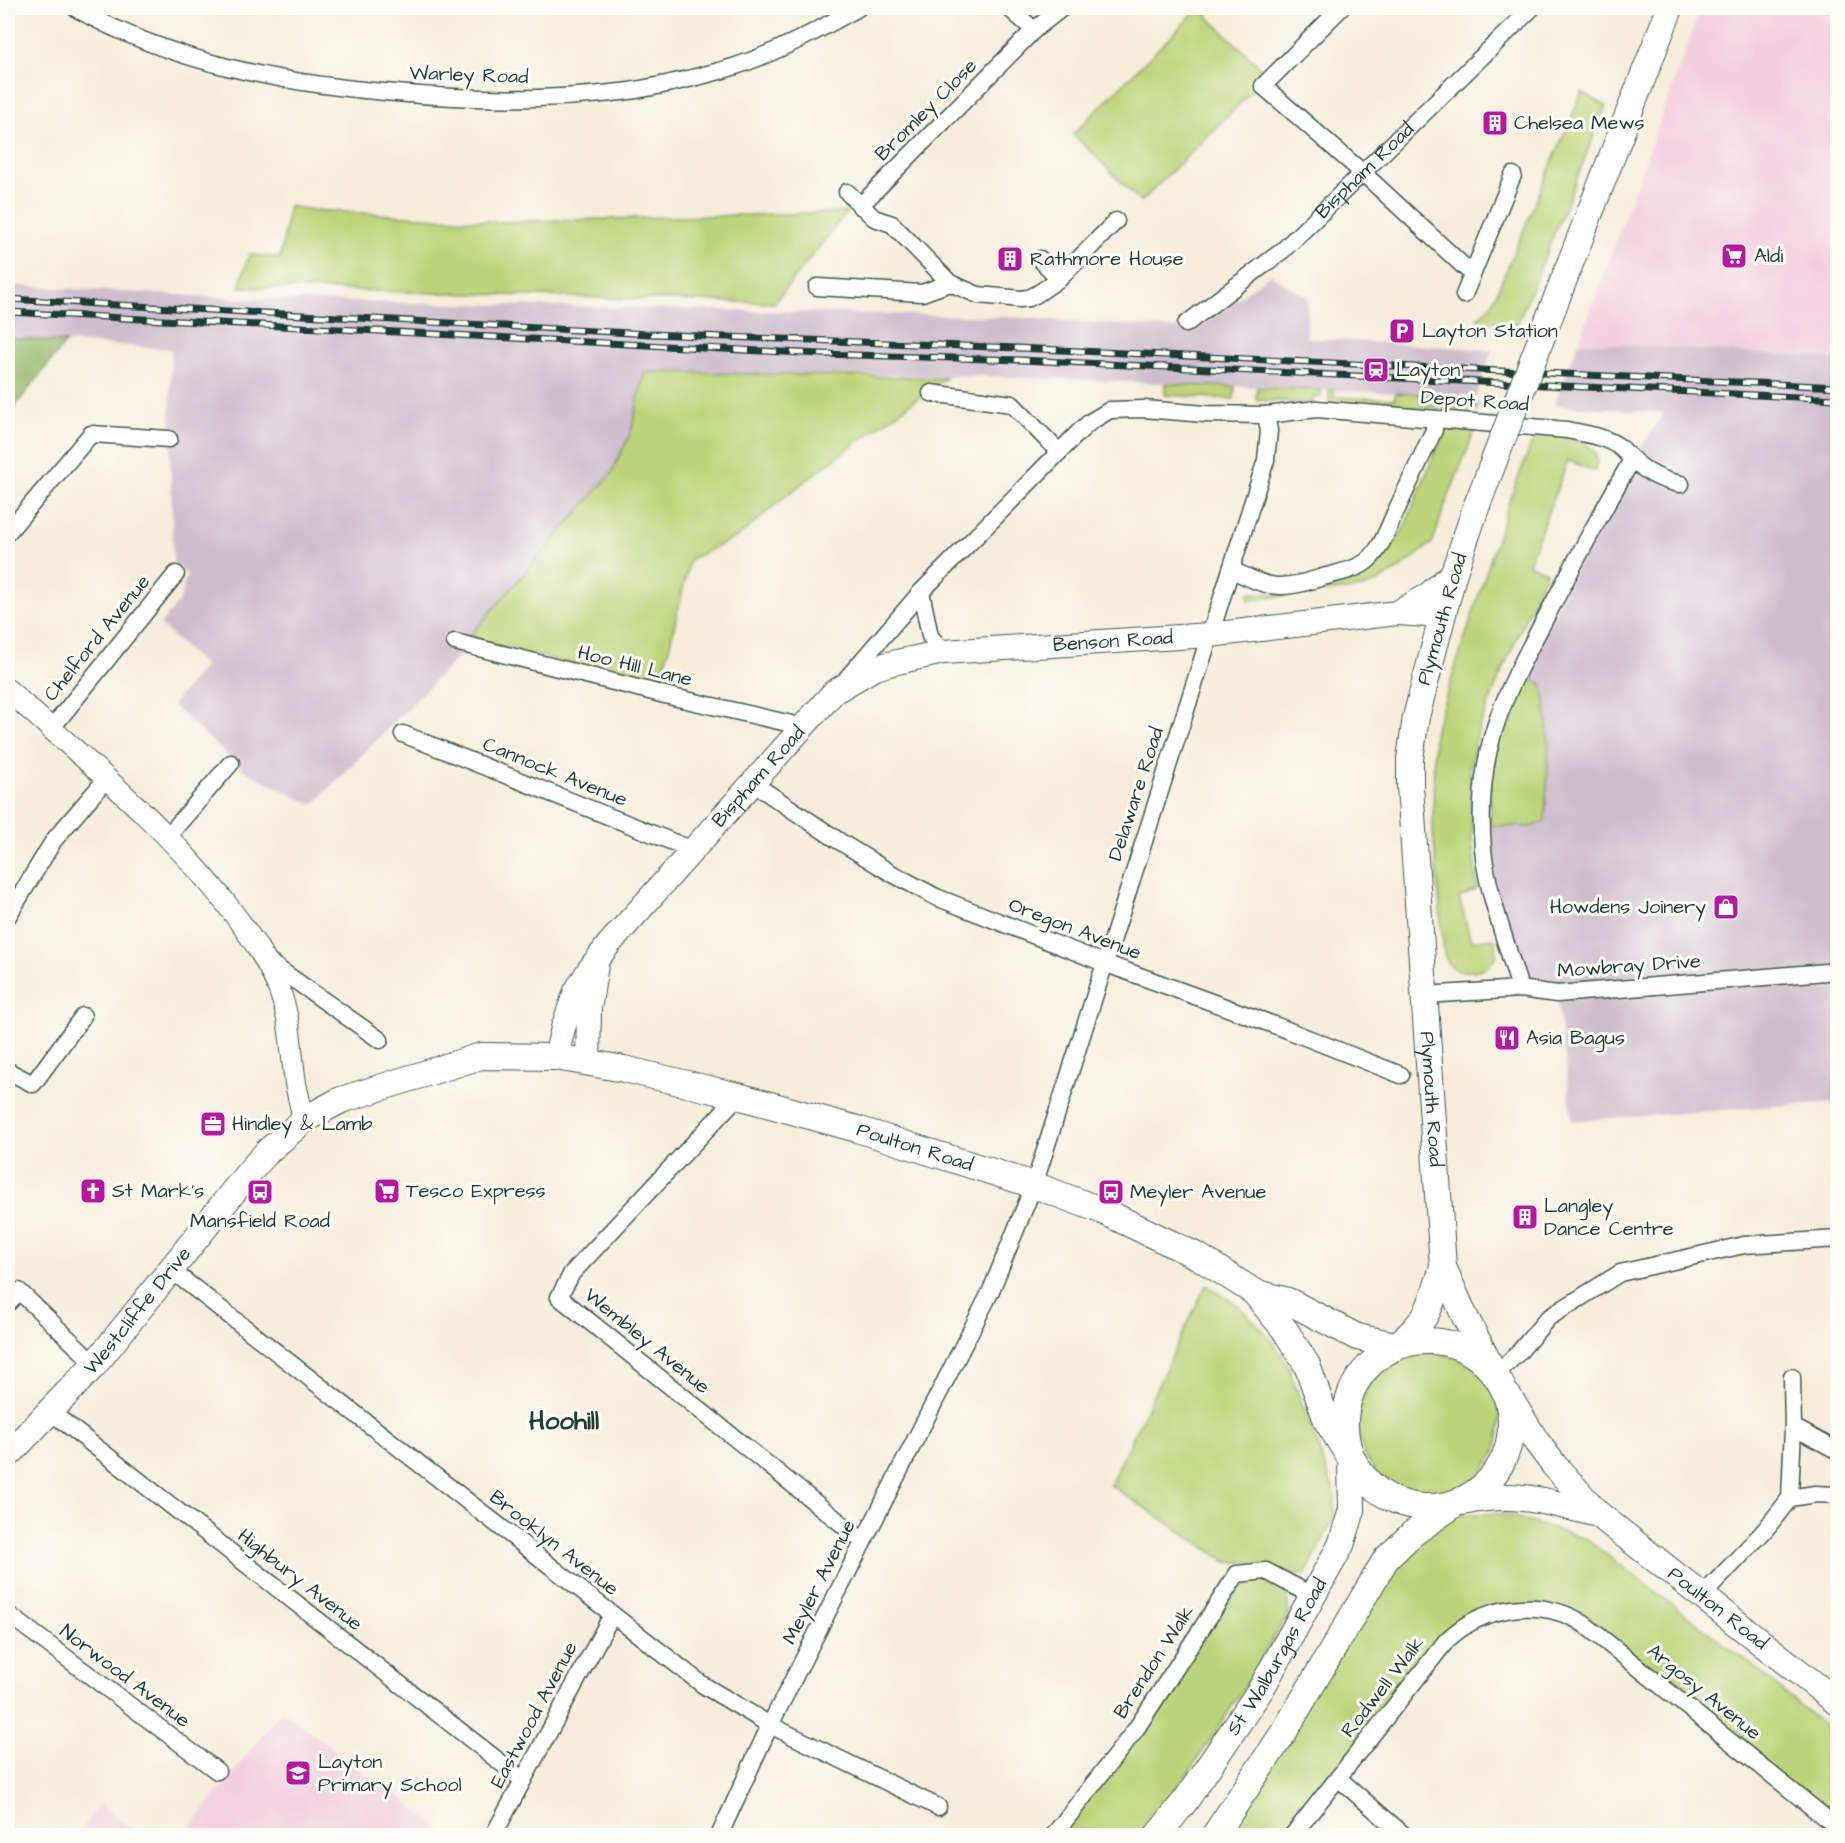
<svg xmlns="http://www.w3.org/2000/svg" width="1845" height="1843" font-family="'Architects Daughter',sans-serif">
  <rect width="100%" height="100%" fill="#fdfcf7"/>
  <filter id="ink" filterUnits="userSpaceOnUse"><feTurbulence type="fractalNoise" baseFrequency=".0167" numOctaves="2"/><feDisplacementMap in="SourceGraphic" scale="12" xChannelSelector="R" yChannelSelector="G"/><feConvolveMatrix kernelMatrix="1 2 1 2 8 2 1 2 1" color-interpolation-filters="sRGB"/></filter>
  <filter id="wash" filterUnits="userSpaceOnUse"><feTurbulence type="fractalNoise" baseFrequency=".008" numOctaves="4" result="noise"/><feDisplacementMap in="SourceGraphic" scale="24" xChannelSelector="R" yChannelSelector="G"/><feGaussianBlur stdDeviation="1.35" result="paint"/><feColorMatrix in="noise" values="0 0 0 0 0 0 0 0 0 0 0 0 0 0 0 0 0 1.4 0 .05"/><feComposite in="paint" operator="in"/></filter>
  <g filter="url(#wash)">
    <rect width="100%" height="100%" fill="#f7edda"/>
    <!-- built -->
    <path fill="#f3cfde" d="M1701 8H1837V359L1579 342Z
      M282 1710 374 1781 376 1778 448 1835H184Z
      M100 1806 139 1835H77Z"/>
    <!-- industrial -->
    <path fill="#cfbdce" d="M1270 274 1308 298 1306 338 1492 350 1476 396 987 376 644 372 631 432 611 474 468 638 462 653 313 805 245 771 172 705 205 666 160 625 180 600 187 574 173 563 170 426 171 349 8 338V285L243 299 1010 317 1197 330Z
      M1579 342 1837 359V1102L1572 1121 1557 994 1520 989 1486 872 1490 737 1632 460 1664 413 1554 405Z"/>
    <!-- green -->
    <path fill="#bcd479" stroke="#6e8856" stroke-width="1.5" d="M1199 8 1268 75 1141 202 1073 134Z
      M1582 92 1606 106 1517 325 1477 319 1492 304Z
      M289 206 313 210 500 222 847 212 774 303 239 287 249 254 280 258Z
      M665 372 946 378 841 454 787 495 739 536 690 559 660 686 468 638 611 474 631 432 644 373Z
      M1165 384 1235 387 1234 399 1165 395Z
      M1257 388 1321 390V397H1313V403L1256 400Z
      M1329 390H1334V397L1395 399V393L1448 395 1478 405 1476 410 1329 404Z
      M1445 429 1475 430 1442 513 1433 542 1402 567 1376 583 1362 588 1249 600V593L1289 594 1354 577 1372 568 1384 559 1404 528Z
      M1536 432C1555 434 1610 439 1594 471L1568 460 1528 564 1546 572 1497 683 1478 731 1470 765 1472 839 1477 889 1459 898 1471 941 1494 938C1496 945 1498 951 1495 958 1488 972 1463 975 1451 966 1447 963 1446 958 1444 953L1433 831 1434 733 1510 499Z
      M1526 676 1542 684C1552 731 1547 774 1545 822L1529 827 1490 825C1490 798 1490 771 1496 745 1501 721 1515 697 1526 676Z
      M1206 1285 1238 1305 1271 1339 1287 1363 1335 1493 1334 1518 1306 1574H1291L1248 1562H1227L1110 1485Z
      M1358 1424a71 71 0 1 1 142 0a71 71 0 1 1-142 0Z
      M1450 1514H1504L1586 1539 1749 1663 1837 1736V1828L1612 1645 1536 1607 1458 1630 1291 1835 1214 1836 1379 1569Z
      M1256 1579 1275 1581 1287 1595 1289 1612C1244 1689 1197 1766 1141 1835L1053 1836 1136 1729 1240 1588Z"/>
    <!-- forest -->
    <path fill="#95b669" stroke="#5a7a4e" stroke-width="1.5" d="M8 338 66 342 8 415Z"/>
  </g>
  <g filter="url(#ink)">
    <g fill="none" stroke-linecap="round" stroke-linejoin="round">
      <!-- minor casing -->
      <g stroke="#3f574d" stroke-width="19">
        <g id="minor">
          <path d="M75 8C172 63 285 84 396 93 471 100 546 101 621 92 655 88 690 79 723 70 771 56 815 32 858 8"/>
          <path d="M1009 8 1034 30"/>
          <path d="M1341 8 1263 86 1363 173 1472 274"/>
          <path d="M847 192 874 218 892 224 950 283 978 295 1001 297 1020 299 1029 298 1037 294 1059 279 1116 221"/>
          <path d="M860 206 1034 30 1062 8"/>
          <path d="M1040 259 1059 279"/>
          <path d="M817 287 922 293 950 283"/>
          <path d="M1464 295 1513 175"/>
          <path id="s1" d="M1186 324 1282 251 1532 8"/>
          <path d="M931 393 1012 404 1059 452"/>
          <path d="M8 532 91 434 169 439"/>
          <path d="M1232 570C1270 588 1278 591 1320 578 1335 573 1355 571 1367 561 1382 549 1389 525 1397 509 1409 483 1422 456 1434 430L1435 419"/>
          <path d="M921 592 930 636 943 652"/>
          <path d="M455 642 673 697 805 727"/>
          <path d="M847 678 921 592 1078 433 1090 422 1110 410 1144 409 1205 414 1266 415 1317 409 1567 430C1585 434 1606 436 1621 448 1625 451 1627 455 1631 458 1645 472 1662 481 1681 484"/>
          <path d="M51 729 176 574"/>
          <path d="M403 734 693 850"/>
          <path d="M754 784 839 841 891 873 936 897 1104 963 1277 1026 1401 1075"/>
          <path d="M168 836 231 763"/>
          <path d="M8 916 54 840 107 778"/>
          <path d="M266 960 380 1040"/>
          <path d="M1520 989C1508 946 1487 893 1483 849 1474 743 1508 689 1555 600 1580 553 1605 505 1632 460"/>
          <path d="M1424 995 1520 989 1557 994 1838 971"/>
          <path d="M8 1071 33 1084 83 1016"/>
          <path d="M738 1096 572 1273 559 1297 863 1541"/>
          <path d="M171 1270 703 1685 770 1725 938 1807"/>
          <path d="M8 1303 19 1291 95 1364"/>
          <path d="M1497 1373 1519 1352 1548 1318 1620 1273 1744 1245 1838 1239"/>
          <path d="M51 1412 523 1780"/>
          <path d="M1793 1427 1838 1451"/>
          <path d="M1790 1498 1793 1427 1792 1377"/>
          <path d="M1702 1596 1765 1530 1790 1498 1815 1494 1838 1495"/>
          <path d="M8 1614 217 1771"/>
          <path d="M1338 1778 1405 1836"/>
          <path d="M493 1836 612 1615"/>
          <path d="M719 1836 770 1725 990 1293 1034 1185 1266 460 1269 431 1266 415"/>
          <path d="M1053 1836 1136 1729 1237 1574 1266 1571 1313 1596"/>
          <path d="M1292 1836 1447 1640C1484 1605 1541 1597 1584 1624L1838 1828"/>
        </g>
      </g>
      <!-- tertiary casing -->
      <g stroke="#3f574d" stroke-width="23">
        <path id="tertiary" d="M8 690C84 759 164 824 228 906 249 934 269 961 281 995 291 1023 291 1051 295 1080 297 1093 301 1107 304 1120"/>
      </g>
      <!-- secondary casing -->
      <g stroke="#3f574d" stroke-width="26">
        <g id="secondary">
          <path d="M1397 613 1427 596 1454 572"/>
          <path id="s2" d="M556 1057 563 1028 576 991 589 970 609 944 834 692 873 669 888 664 943 652 1210 635 1397 613 1443 616"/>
          <path d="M588 1062 589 1009 596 965"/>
        </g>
      </g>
      <!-- primary casing -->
      <g stroke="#3f574d" stroke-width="28">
        <g id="primary">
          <path d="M1571 261 1670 8"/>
          <path id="s3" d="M1477 505 1454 572 1416 717 1410 759V786L1443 1267 1465 1317 1489 1363"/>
          <path d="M1254 1292 1288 1301 1357 1337 1395 1345"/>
          <circle cx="1428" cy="1424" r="83"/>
          <path d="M1398 1344C1430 1319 1431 1304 1443 1267"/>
          <path id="s4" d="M1509 1397 1536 1441 1554 1465 1598 1514 1838 1703"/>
          <path id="s5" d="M8 1455 95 1364 250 1171 268 1151 304 1120 322 1110 341 1100 481 1056 556 1057 624 1069 738 1096 857 1129 1034 1185 1103 1211 1199 1257 1254 1292 1285 1330 1307 1365 1327 1421 1349 1456"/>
          <path d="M1463 1502C1516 1490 1548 1502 1598 1514"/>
          <path id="s6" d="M1157 1836 1186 1800 1261 1689 1341 1545 1352 1510 1351 1460"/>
          <path d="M1214 1836 1284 1732 1386 1559 1412 1534 1452 1506"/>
        </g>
      </g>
      <!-- minor -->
      <use href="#minor" stroke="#fff" stroke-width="16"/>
      <!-- tertiary -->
      <use href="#tertiary" stroke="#fff" stroke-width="21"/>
      <!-- secondary -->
      <use href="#secondary" stroke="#fff" stroke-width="24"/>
      <!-- primary -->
      <use href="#primary" stroke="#fff" stroke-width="26"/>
      <!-- rail casing -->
      <g stroke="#1f3d34" stroke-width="7">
        <path id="rail" d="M8 299 649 334 1018 348 1838 387
          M8 312 821 354 1021 360 1838 399"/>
      </g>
      <!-- rail -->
      <use href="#rail" stroke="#fdfcf7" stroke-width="4.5" stroke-dasharray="14" stroke-linecap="butt"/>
      <!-- primary-bridge casing -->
      <g stroke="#3f574d" stroke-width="28" stroke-linecap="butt">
        <path id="primary-bridge" d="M1477 505 1571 261"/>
      </g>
      <!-- primary-bridge -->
      <use href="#primary-bridge" stroke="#fff" stroke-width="26"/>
    </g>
  </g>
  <!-- icons -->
  <defs>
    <g id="building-square" transform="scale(1.35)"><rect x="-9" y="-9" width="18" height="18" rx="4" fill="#b5179e" stroke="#fdfcf7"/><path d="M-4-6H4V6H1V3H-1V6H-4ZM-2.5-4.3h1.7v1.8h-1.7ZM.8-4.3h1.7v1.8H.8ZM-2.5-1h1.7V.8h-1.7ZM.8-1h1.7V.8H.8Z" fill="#fff"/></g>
    <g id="supermarket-square" transform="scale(1.35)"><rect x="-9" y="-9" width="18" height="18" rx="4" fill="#b5179e" stroke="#fdfcf7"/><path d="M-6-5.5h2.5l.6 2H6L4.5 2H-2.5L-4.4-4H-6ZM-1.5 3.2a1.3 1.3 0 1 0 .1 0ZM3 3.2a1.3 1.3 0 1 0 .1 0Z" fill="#fff"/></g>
    <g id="parking-square" transform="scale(1.35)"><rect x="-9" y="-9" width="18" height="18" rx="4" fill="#b5179e" stroke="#fdfcf7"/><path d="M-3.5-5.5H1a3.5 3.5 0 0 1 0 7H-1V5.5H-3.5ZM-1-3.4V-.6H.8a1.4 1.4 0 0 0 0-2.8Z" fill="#fff"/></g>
    <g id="station-square" transform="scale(1.35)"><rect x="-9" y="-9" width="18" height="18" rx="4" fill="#b5179e" stroke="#fdfcf7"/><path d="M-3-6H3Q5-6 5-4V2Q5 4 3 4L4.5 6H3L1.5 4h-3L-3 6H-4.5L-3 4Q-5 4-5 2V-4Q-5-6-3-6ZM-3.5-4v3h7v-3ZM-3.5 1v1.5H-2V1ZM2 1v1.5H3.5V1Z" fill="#fff"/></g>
    <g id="shop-square" transform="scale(1.35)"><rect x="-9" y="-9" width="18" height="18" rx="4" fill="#b5179e" stroke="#fdfcf7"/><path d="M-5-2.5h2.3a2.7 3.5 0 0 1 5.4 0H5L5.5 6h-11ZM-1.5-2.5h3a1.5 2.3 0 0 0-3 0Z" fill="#fff"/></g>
    <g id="restaurant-square" transform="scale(1.35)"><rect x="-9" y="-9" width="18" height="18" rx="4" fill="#b5179e" stroke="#fdfcf7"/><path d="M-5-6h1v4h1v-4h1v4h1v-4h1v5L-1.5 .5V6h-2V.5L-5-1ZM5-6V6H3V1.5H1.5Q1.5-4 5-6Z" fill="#fff"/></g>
    <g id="office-square" transform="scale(1.35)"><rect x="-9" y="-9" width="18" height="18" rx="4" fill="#b5179e" stroke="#fdfcf7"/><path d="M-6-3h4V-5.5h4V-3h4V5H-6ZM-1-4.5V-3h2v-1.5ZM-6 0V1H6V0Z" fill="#fff"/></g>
    <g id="church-square" transform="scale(1.35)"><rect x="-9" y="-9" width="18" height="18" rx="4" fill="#b5179e" stroke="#fdfcf7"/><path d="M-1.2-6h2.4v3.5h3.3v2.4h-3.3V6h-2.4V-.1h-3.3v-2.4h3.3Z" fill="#fff"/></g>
    <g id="bus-square" transform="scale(1.35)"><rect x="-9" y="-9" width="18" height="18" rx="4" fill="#b5179e" stroke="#fdfcf7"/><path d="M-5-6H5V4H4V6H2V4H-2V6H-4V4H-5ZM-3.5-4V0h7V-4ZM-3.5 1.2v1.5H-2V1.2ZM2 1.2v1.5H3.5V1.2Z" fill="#fff"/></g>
    <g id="school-square" transform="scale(1.35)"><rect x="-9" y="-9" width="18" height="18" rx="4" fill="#b5179e" stroke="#fdfcf7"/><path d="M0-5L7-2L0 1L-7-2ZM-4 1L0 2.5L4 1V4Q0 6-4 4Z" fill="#fff"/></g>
  </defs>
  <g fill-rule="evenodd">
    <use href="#building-square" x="1495" y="123"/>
    <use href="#supermarket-square" x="1734" y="256"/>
    <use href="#building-square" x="1010" y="259"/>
    <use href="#parking-square" x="1402" y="331"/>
    <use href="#station-square" x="1376" y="370"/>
    <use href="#shop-square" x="1726" y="907"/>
    <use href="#restaurant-square" x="1507" y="1038"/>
    <use href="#office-square" x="213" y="1124"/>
    <use href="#church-square" x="93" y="1191"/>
    <use href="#supermarket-square" x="387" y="1191"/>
    <use href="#bus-square" x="260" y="1192"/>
    <use href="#bus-square" x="1111" y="1192"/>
    <use href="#building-square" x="1525" y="1217"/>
    <use href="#school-square" x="298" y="1773"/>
  </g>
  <g text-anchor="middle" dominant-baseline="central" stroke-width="6" stroke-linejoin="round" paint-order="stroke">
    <!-- street labels -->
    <g font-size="20" fill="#1f3d34" stroke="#fdfcf7">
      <text transform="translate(469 75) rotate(2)">Warley Road</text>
      <text transform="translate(926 110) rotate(-45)">Bromley Close</text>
      <text stroke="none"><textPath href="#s1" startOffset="236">Bispham Road</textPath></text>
      <text transform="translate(1475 401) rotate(4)">Depot Road</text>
      <text transform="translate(1442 619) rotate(-74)">Plymouth Road</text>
      <text transform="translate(97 638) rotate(-51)">Chelford Avenue</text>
      <text stroke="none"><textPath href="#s2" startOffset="752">Benson Road</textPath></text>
      <text transform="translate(635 666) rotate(14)">Hoo Hill Lane</text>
      <text transform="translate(555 772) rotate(22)">Cannock Avenue</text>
      <text stroke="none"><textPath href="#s2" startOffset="351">Bispham Road</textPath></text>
      <text transform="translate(1136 794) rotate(-72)">Delaware Road</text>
      <text transform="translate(1075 929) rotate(21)">Oregon Avenue</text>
      <text transform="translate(1629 966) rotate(-4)">Mowbray Drive</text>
      <text stroke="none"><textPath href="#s3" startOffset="604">Plymouth Road</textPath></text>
      <text stroke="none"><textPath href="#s5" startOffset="1082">Poulton Road</textPath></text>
      <text stroke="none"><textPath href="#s5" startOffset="194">Westcliffe Drive</textPath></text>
      <text transform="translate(647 1341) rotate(39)">Wembley Avenue</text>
      <text transform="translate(554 1543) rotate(38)">Brooklyn Avenue</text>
      <text transform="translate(300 1580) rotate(38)">Highbury Avenue</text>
      <text transform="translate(819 1582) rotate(-63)">Meyler Avenue</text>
      <text stroke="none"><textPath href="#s4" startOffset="300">Poulton Road</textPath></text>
      <text stroke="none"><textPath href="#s6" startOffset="216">St Walburgas Road</textPath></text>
      <text transform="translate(1154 1662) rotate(-57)">Brendon Walk</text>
      <text transform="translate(125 1676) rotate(37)">Norwood Avenue</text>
      <text transform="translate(1383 1687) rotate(-52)">Rodwell Walk</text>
      <text transform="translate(1704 1692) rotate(39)">Argosy Avenue</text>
      <text transform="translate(534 1715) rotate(-62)">Eastwood Avenue</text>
    </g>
    <!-- poi labels -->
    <g font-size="20" fill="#1f3d34" stroke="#fdfcf7" text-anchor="start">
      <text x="1514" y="123">Chelsea Mews</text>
      <text x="1754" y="256">Aldi</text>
      <text x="1030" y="259">Rathmore House</text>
      <text x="1422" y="331">Layton Station</text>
      <text x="1396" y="370">Layton</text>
      <text x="1706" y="907" text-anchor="end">Howdens Joinery</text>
      <text x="1526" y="1038">Asia Bagus</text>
      <text x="232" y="1124">Hindley &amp; Lamb</text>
      <text x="112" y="1191">St Mark's</text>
      <text x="406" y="1191">Tesco Express</text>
      <text x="1130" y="1192">Meyler Avenue</text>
      <text x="1544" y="1206">Langley<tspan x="1544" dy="23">Dance Centre</tspan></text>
      <text x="260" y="1221" text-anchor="middle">Mansfield Road</text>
      <text x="318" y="1762">Layton<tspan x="318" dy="23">Primary School</tspan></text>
    </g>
    <!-- district labels -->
    <g font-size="26" font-weight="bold" fill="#1f3d34" stroke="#fdfcf7">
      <text x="564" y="1421">Hoohill</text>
    </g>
  </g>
  <!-- margin -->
  <rect width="1845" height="1843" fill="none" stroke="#fdfcf7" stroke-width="30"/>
</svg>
